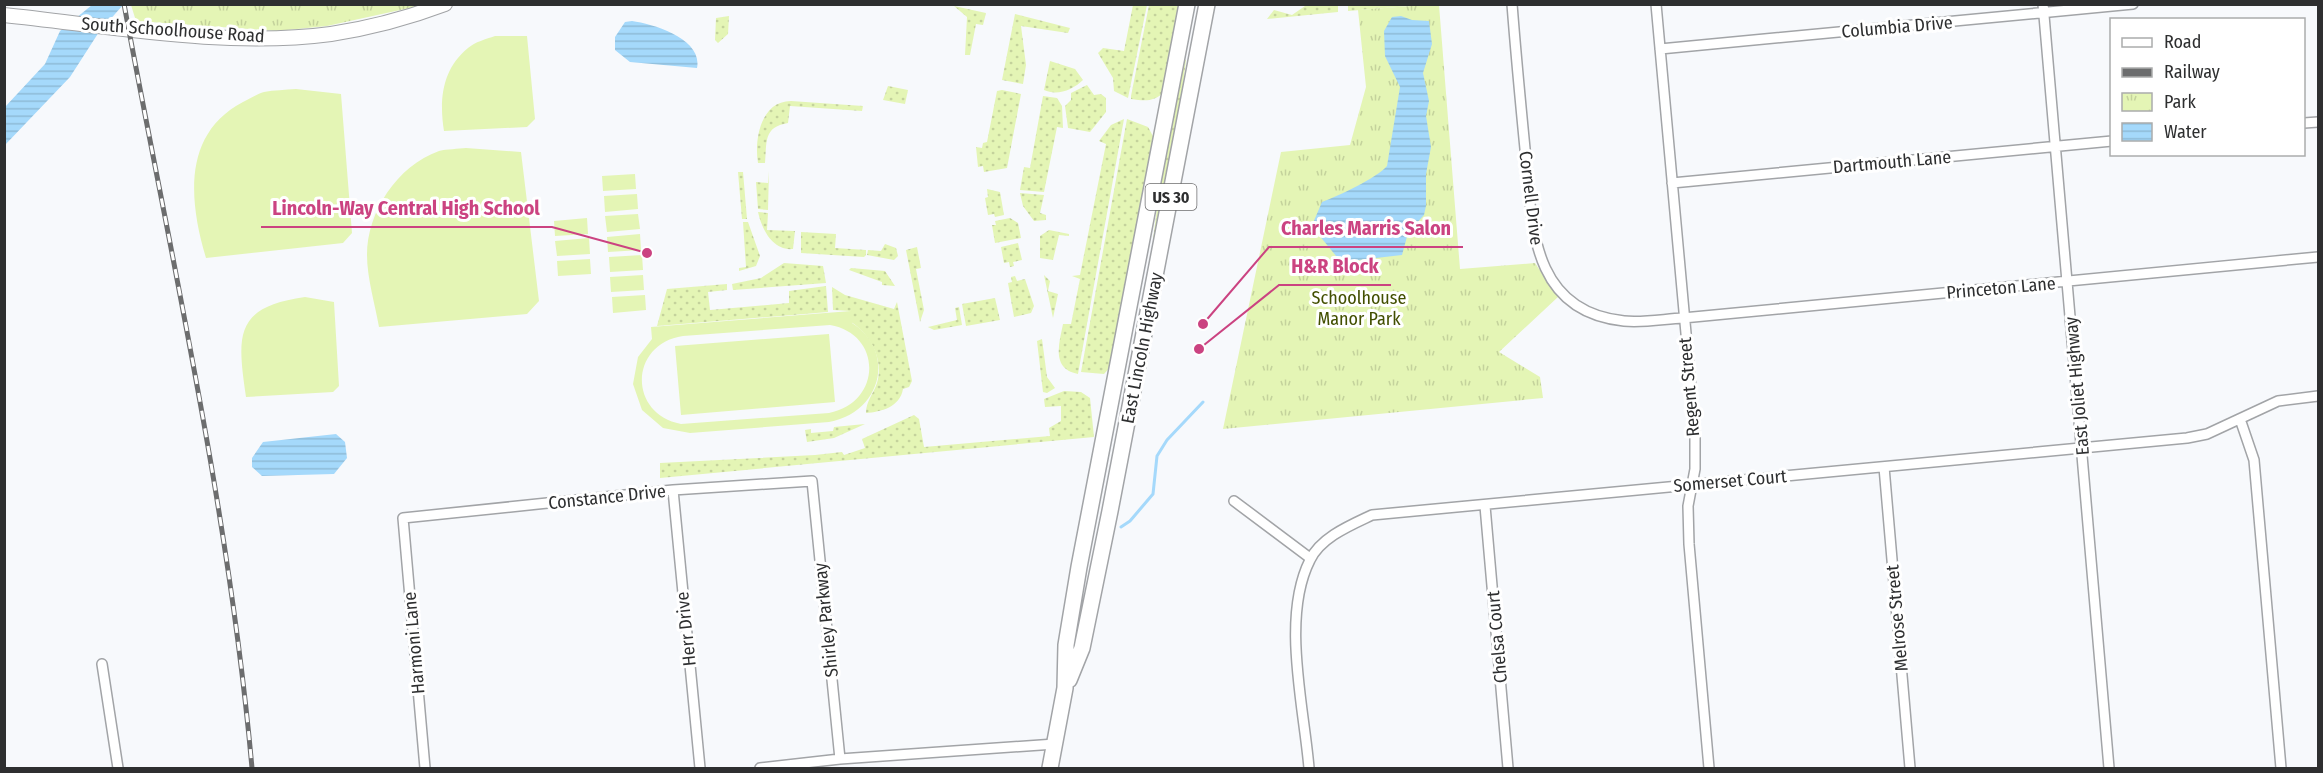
<svg xmlns="http://www.w3.org/2000/svg" width="2323" height="773" font-family="'Fira Sans Condensed',sans-serif">
  <defs>
    <pattern id="grass-dots" width="8" height="8" patternUnits="userSpaceOnUse" patternTransform="scale(1.5)"><rect width="8" height="8" fill="#e4f5b5"/><path d="M2 2h.1M6 6h.1" fill="none" stroke="#c4d29c" stroke-width="1.8" stroke-linecap="round"/></pattern>
    <pattern id="park-tufts" width="24" height="20" patternUnits="userSpaceOnUse" patternTransform="scale(1.5)"><rect width="24" height="20" fill="#e4f5b5"/><path d="M3 7l-1-3M5 7V3M7 7l1-3M15 17l-1-3M17 17v-4M19 17l1-3" fill="none" stroke="#c4d29c"/></pattern>
    <pattern id="water-rules" width="6" height="5" patternUnits="userSpaceOnUse" patternTransform="scale(1.5)"><rect width="6" height="5" fill="#a5d9fb"/><path d="M0 2.5h6" fill="none" stroke="#8ebbd7"/></pattern>
  </defs>
  <rect width="100%" height="100%" fill="#f7f9fc"/>
  <!-- grass -->
  <path fill="url(#grass-dots)" d="M1133 5H1147L1128 98 1114 91 1113 78 1098 53 1103 48 1124 51Z
    M1149 5H1181L1164 92C1154 102 1145 101 1131 99V96Z
    M1338 5V12L1267 19 1274 10 1292 15 1305 6Z
    M1348 5H1422L1348 11Z
    M954 6 986 13 983 25 976 24 970 55H965L967 17Z
    M1015 14 1070 28 1068 33 1021 26 1026 65 1023 84 1002 80Z
    M729 16 728 34 718 43 715 40 716 18Z
    M1183 59 1186 60 1178 125 1156 239H1153L1161 178Z
    M1050 61 1075 69 1083 80C1073 90 1057 96 1044 90Z
    M1087 85 1094 95 1101 94 1106 98V112L1090 132 1068 128 1065 106 1071 100V93Z
    M888 86 908 90 905 104 883 100Z
    M1002 90 1021 94 1007 168 984 172 983 166 978 167 976 147 982 148 983 143 987 142 997 91Z
    M1043 96 1057 98 1062 106 1063 128 1057 127 1044 192 1020 190 1024 167 1030 168Z
    M791 101 863 106 862 111 790 106 788 123C763 127 767 142 765 163H758C754 139 761 101 791 101Z
    M1124 119 1078 374C1051 369 1059 344 1063 324H1071L1080 279 1072 276 1080 275 1106 144 1099 141 1111 125Z
    M1127 119 1148 127 1155 140 1112 365 1104 374 1081 372Z
    M769 171 768 210 758 209 756 182 768 183Z
    M738 172H743L747 219H742Z
    M987 189 1000 192 1004 215 995 217 994 214 988 215 985 198 988 197Z
    M1020 193 1044 195 1040 213 1046 215V220L1034 221 1023 206Z
    M758 212 768 213 767 230 795 231 793 249C773 251 762 230 758 212Z
    M1010 218 1018 223 1021 238 995 243 992 225H996L995 221Z
    M743 222H748L760 256 756 266 739 271V268L746 267Z
    M1049 230 1069 234V236L1059 235 1053 260 1040 258V236Z
    M801 232 836 234 835 248 866 250V255L864 257 801 253Z
    M1018 243 1022 260 1013 262 1014 266 1010 267 1009 262 1004 263 1001 247Z
    M885 244 896 248 898 256 894 260 867 255 868 250 881 251Z
    M917 247 921 268 916 269 924 310 920 322 906 250Z
    M784 263 823 266 826 283 733 290 732 284 761 278Z
    M851 268 885 271 895 286 882 285V282L849 270Z
    M1044 275 1050 281 1048 291 1058 294 1053 318Z
    M1015 276 1017 281 1025 279 1034 306 1031 313 1014 317 1008 283 1012 282 1011 277Z
    M727 284V290L708 292 710 310 789 303V291L826 286 828 312 657 326 667 289Z
    M832 287 845 295 894 309 897 302 912 381 909 387 903 389C900 407 881 412 866 413 866 401 873 395 877 383 884 360 871 335 851 322V311L833 310Z
    M995 298 1000 320 966 326 962 304Z
    M959 307 962 325 934 330 928 327 957 320 955 308Z
    M1042 339 1047 377 1055 388 1047 393 1043 392 1037 341Z
    M1064 391 1081 392 1090 398 1094 437 660 478V463L815 455 842 452 844 455 865 448 862 439 914 415 919 419 924 447 1050 436 1049 428 1061 421V406L1045 407 1044 399Z
    M865 424 834 438 807 442 805 430 811 429V433L833 431 834 427Z"/>
  <!-- park -->
  <path fill="url(#park-tufts)" d="M131 5H423L327 26 277 31 136 21Z
    M1424 5H1439L1460 269 1535 263 1558 297 1499 352 1540 377 1543 398 1223 429 1281 152 1350 145 1366 87 1358 10Z"/>
  <!-- pitch -->
  <path fill="#e4f5b5" fill-rule="evenodd" d="M495 36H527L535 119 527 127 444 131C439 100 442 69 468 48 475 42 486 39 495 36Z
    M296 89 341 94 352 233 343 243 206 258C189 201 182 134 243 102 249 99 257 94 264 92 274 90 285 90 296 89Z
    M466 148 521 152 539 301 527 314 379 327C375 304 367 278 367 255 367 212 397 166 439 151 447 149 458 149 466 148Z
    M635 174 636 189 603 191 602 176Z
    M637 194 638 209 605 212 604 196Z
    M638 214 640 229 607 232 605 216Z
    M587 218 588 234 555 236 554 221Z
    M640 234 641 250 608 252 607 237Z
    M589 238 590 254 557 256 555 241Z
    M642 255 643 270 610 272 609 257Z
    M590 259 591 274 558 276 557 261Z
    M643 275 644 290 611 292 610 277Z
    M645 295 646 310 613 313 612 297Z
    M305 297 334 302 339 386 333 392 246 397C237 335 234 307 305 297Z
    M851 311 852 323C897 352 881 413 829 422L690 433 663 428 642 410 633 384 638 357 652 339 651 327ZM830 325C883 334 882 403 829 413L681 424C628 414 629 344 683 336Z
    M829 334 835 402 681 415 675 346Z"/>
  <!-- water -->
  <path fill="url(#water-rules)" d="M92 5H123L99 32 70 77 5 145V107L45 64 60 31Z
    M1401 16 1412 20 1429 21 1432 44 1423 73 1429 101 1426 116 1431 147 1426 174V206L1424 215 1408 233 1402 255 1341 262 1314 229 1313 223 1322 202C1338 196 1377 178 1387 166L1400 87 1385 56 1384 31 1392 17Z
    M632 21C654 24 703 39 697 68L630 62 615 50V37L625 22Z
    M336 434 345 442 347 458 334 474 262 476 252 467V458L263 442Z"/>
  <g fill="none" stroke-linecap="round" stroke-linejoin="round">
    <!-- stream -->
    <path stroke="#a5d9fb" stroke-width="3" d="M1121 527 1130 521 1153 494 1157 456 1167 440 1203 402"/>
    <!-- street casing -->
    <g stroke="#a2a4a7" stroke-width="12">
      <path id="street" d="M1512 4C1516 56 1521 108 1526 159 1532 229 1533 312 1624 321 1643 323 1664 319 1683 318L2318 257
        M1656 4 1695 432V469L1688 506 1689 544 1709 768
        M2043 4 2109 768
        M1660 49 2133 4
        M2304 123 2318 122
        M1672 183 2112 141
        M2240 419 2254 460 2281 768
        M1884 467 1910 768
        M673 490 700 768
        M1234 501 1310 558
        M1485 506 1508 768
        M102 664 118 768
        M425 768 403 518 673 490 812 481 840 759
        M760 768 840 759 1055 744
        M1309 768C1304 707 1281 617 1310 560 1321 537 1351 525 1372 515L2187 438 2207 434 2278 401 2318 396"/>
    </g>
    <!-- secondary casing -->
    <g stroke="#a2a4a7" stroke-width="16">
      <path id="secondary" d="M4 15C110 26 225 48 331 34 370 28 408 18 445 4"/>
    </g>
    <!-- primary casing -->
    <g stroke="#a2a4a7" stroke-width="18">
      <path id="primary" d="M1069 680 1082 648 1110 511 1207 4
        M1050 768 1065 688 1066 645 1079 567 1187 4"/>
    </g>
    <!-- street -->
    <use href="#street" stroke="#fff" stroke-width="9"/>
    <!-- secondary -->
    <use href="#secondary" stroke="#fff" stroke-width="14"/>
    <!-- primary -->
    <use href="#primary" stroke="#fff" stroke-width="15"/>
    <!-- rail casing -->
    <g stroke="#6c6d6e" stroke-width="5">
      <path id="rail" d="M124 4C171 258 229 511 252 768"/>
    </g>
    <!-- rail -->
    <use href="#rail" stroke="#fff" stroke-width="3" stroke-dasharray="9" stroke-linecap="butt"/>
  </g>
  <g text-anchor="middle" dominant-baseline="central" stroke-width="6" stroke-linejoin="round" paint-order="stroke">
    <!-- shield labels -->
    <rect fill="#fff" stroke="#6d6d6e" stroke-width="1.5" x="1145.5" y="184" width="51" height="26" rx="4.5"/>
    <g font-size="16" font-weight="bold" fill="#2e2f30">
      <text x="1171" y="197">US 30</text>
    </g>
    <!-- street labels -->
    <g font-size="18" fill="#2e2f30" stroke="#fff">
      <text transform="translate(1897 27) rotate(-5)">Columbia Drive</text>
      <text transform="translate(173 30) rotate(4)">South Schoolhouse Road</text>
      <text transform="translate(1892 162) rotate(-5)">Dartmouth Lane</text>
      <text transform="translate(1531 198) rotate(83)">Cornell Drive</text>
      <text transform="translate(2001 288) rotate(-5)">Princeton Lane</text>
      <text transform="translate(1142 348) rotate(-79)">East Lincoln Highway</text>
      <text transform="translate(2077 386) rotate(-95)">East Joliet Highway</text>
      <text transform="translate(1689 387) rotate(-95)">Regent Street</text>
      <text transform="translate(1730 481) rotate(-5)">Somerset Court</text>
      <text transform="translate(607 497) rotate(-6)">Constance Drive</text>
      <text transform="translate(1897 618) rotate(-95)">Melrose Street</text>
      <text transform="translate(826 620) rotate(-96)">Shirley Parkway</text>
      <text transform="translate(686 629) rotate(-96)">Herr Drive</text>
      <text transform="translate(1497 637) rotate(-95)">Chelsa Court</text>
      <text transform="translate(414 643) rotate(-95)">Harmoni Lane</text>
    </g>
    <!-- park labels -->
    <g font-size="18" fill="#424f00" stroke="#fff">
      <text x="1359" y="298">Schoolhouse<tspan x="1359" dy="21">Manor Park</tspan></text>
    </g>
  </g>
  <!-- callouts -->
  <path fill="none" stroke="#cb4381" stroke-width="2" d="M647 253L552 227H261M1203 324L1269 247H1463M1199 349L1279 285H1391"/>
  <g fill="#cb4381" stroke="#fff" stroke-width="2">
    <circle cx="647" cy="253" r="6"/>
    <circle cx="1203" cy="324" r="6"/>
    <circle cx="1199" cy="349" r="6"/>
  </g>
  <g font-size="20" text-anchor="middle" font-weight="bold" fill="#cb4381" stroke="#fff" stroke-width="6" stroke-linejoin="round" paint-order="stroke">
    <text x="406" y="215">Lincoln-Way Central High School</text>
    <text x="1366" y="235">Charles Marris Salon</text>
    <text x="1335" y="273">H&amp;R Block</text>
  </g>
  <!-- border -->
  <rect width="2323" height="773" fill="none" stroke="#2e2f30" stroke-width="12"/>
  <!-- legend -->
  <rect x="2110" y="18" width="195" height="138" fill="#ffffff" stroke="#abacac" stroke-width="1.5"/>
  <rect x="2122" y="38" width="30" height="9" fill="#ffffff" stroke="#abacac" stroke-width="1.5"/>
  <text x="2164" y="48" font-size="18" fill="#2e2f30">Road</text>
  <rect x="2122" y="68" width="30" height="9" fill="#6c6d6e" stroke="#abacac" stroke-width="1.5"/>
  <text x="2164" y="78" font-size="18" fill="#2e2f30">Railway</text>
  <rect x="2122" y="93" width="30" height="18" fill="url(#park-tufts)" stroke="#abacac" stroke-width="1.5"/>
  <text x="2164" y="108" font-size="18" fill="#2e2f30">Park</text>
  <rect x="2122" y="123" width="30" height="18" fill="url(#water-rules)" stroke="#abacac" stroke-width="1.5"/>
  <text x="2164" y="138" font-size="18" fill="#2e2f30">Water</text>
</svg>
